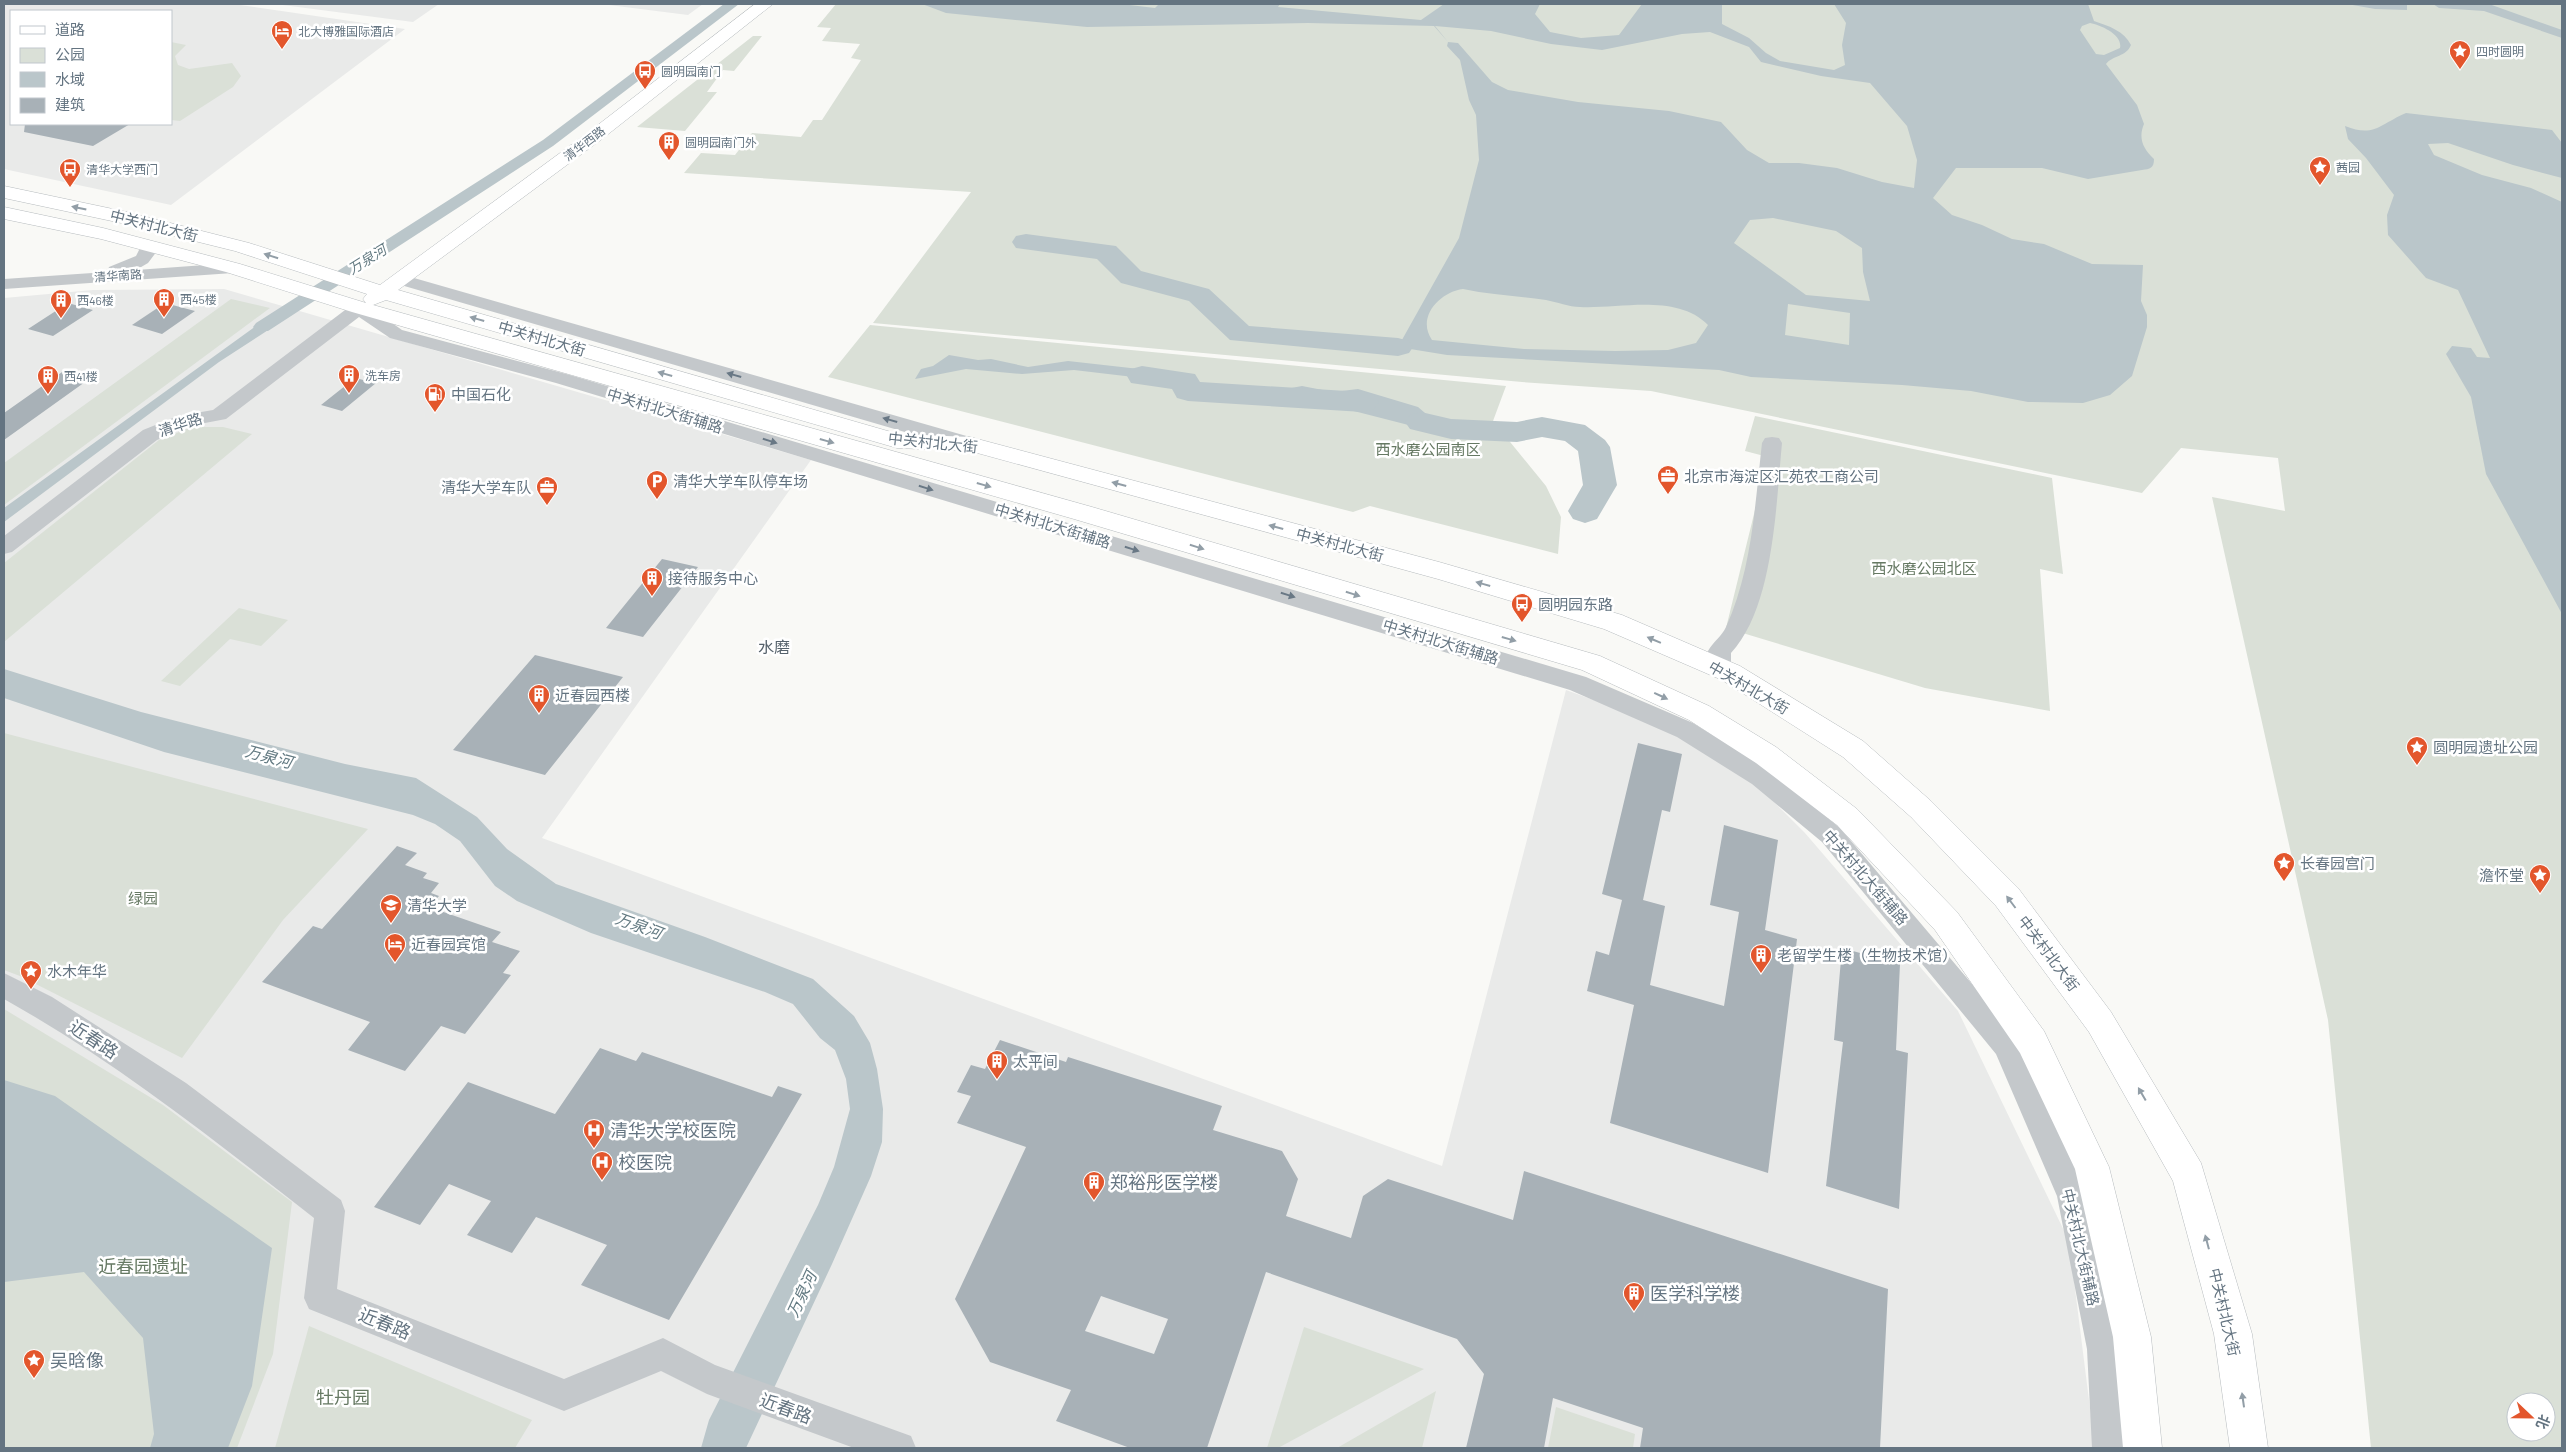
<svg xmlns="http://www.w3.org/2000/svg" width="2566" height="1452" font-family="Barlow,'Noto Sans SC',sans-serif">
  <rect width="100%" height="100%" fill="#f9f9f6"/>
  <!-- built -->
  <path fill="#e9eae9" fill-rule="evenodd" d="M4 4H233L405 29 171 205 4 169ZM11 11H171V124H11Z
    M275 4H439L413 22Z
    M601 4H703L688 15Z
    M224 289 811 460 542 838 1442 1166 1566 690 1668 727 1752 780 1805 833 1958 1011 2069 1241 2095 1448H4V298L93 290Z"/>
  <!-- green -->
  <path fill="#dae0d7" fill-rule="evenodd" d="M836 4H2562V1448H2371L2328 1020 2212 497 2285 511 2278 458 2181 448 2142 493 1651 391 1522 382 873 323 971 192 684 173 701 153 735 155 752 133 801 137 813 120H822L861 60 851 58 860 44 822 41 831 28 817 27ZM2516 1402H2546V1432H2516Z
    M753 36H762L734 71 723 70 707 92H717L685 131 637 127Z
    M171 42 186 45 175 56 178 65 189 69 232 63 241 76 233 87 180 121 171 120Z
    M231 299 270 308 4 505V463Z
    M870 325 1506 386 1493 421 1546 486 1561 517 1558 554 1370 506 1353 512 828 377Z
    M1755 416 2052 478 2063 574 2040 569 2050 711 1925 688 1726 628 1768 457 1745 451Z
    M192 427H223L252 434 4 642V563L159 440Z
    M239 608 288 620 261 646 230 639 180 686 161 681Z
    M4 733 368 829 283 920 182 1058 20 976 4 970Z
    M4 1009 163 1105 292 1202 273 1354 237 1448H4Z
    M309 1326 532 1420 515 1448H275Z
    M1304 1327 1424 1369 1278 1448H1267Z
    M1436 1391 1422 1448H1337Z
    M1556 1407 1635 1434 1633 1448H1548Z"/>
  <!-- water -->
  <path fill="#bac6ca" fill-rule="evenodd" d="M922 4H1121L1155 8 1159 4H1280L1278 7 1421 20 1444 4H1540L1535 14 1550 32 1581 38 1619 35 1642 4H1722V24L1749 38 1766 53 1780 61 1834 70 1845 65 1842 45 1846 23 1834 4H2088L2094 21C2109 26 2124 31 2131 45 2126 57 2113 55 2106 64L2137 105 2144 124C2138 138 2143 149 2154 159 2154 168 2150 169 2142 170L2088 179 2042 168H1956L1933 198 1952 215 1982 225 2012 239 2044 244 2092 264 2143 265 2141 301 2147 315V327L2132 376 2110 395 2083 403 2028 402 1971 391 1902 385 1751 377 1719 370 1447 355 1398 347 1459 238 1479 160 1476 115 1469 100 1460 60 1447 46 1448 42 1434 26 1308 23 1087 27 946 13ZM2090 23C2101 25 2123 35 2120 48L2104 55 2096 54 2080 30 2082 26ZM1435 26 1491 31 1551 44 1602 50 1682 34 1710 32 1749 47 1761 62 1821 76 1870 83 1907 126 1917 160 1914 188 1882 182 1837 168 1799 163H1769L1747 150 1721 122 1669 111 1578 102 1508 90 1492 82 1458 43 1448 42ZM1773 218 1836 231 1862 248 1863 272 1870 301 1806 295 1734 243 1750 220ZM1463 289C1491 295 1518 296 1546 300 1557 302 1569 307 1580 307 1619 309 1677 293 1708 325L1696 343 1668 350 1615 351 1524 349 1432 340C1416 317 1440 292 1463 289ZM1788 304 1850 313 1849 345 1785 335Z
    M2347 4H2407V10L2375 9Z
    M2406 113 2552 130 2562 143V178L2513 165 2448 143 2428 144 2434 155 2482 175 2531 188 2562 202V614L2486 474 2471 397 2446 354 2452 346 2471 348 2477 357 2490 358 2458 290 2426 278 2388 235 2387 215 2394 195 2366 158 2348 139 2345 126C2374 138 2380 124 2406 113Z
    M281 308 296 312 219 362 4 522V508Z
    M949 355 978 360 991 359 1028 367 1068 361 1184 374 1200 386 1254 393 1267 389 1281 390 1302 386 1333 392 1358 389 1418 407 1432 419 1473 427 1475 433 1441 429 1428 430 1303 398 1281 402 1184 391 1176 382 1074 370 1022 374 966 369 915 379 921 369 933 366Z
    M4 669 141 712 345 764 416 778 477 817 507 849 556 884 705 937 813 979 854 1016 870 1043 877 1069 883 1109 882 1142 871 1176 832 1264 746 1448H701L709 1420 818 1205 834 1167 850 1109 846 1079 835 1050 820 1038 793 1004 765 992 591 933 517 901 495 886 460 841 435 824 413 815 164 752 4 698Z
    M4 1080 55 1096 272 1248 252 1386 228 1448H150L154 1434 143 1338 84 1272 4 1282Z"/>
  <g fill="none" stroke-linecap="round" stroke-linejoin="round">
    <!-- canal -->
    <path fill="#bac6ca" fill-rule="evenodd" d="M724 4H739L553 146 268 331H256L253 327 256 323 543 140Z
      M2433 4H2489L2562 30V38L2484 11 2439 8Z"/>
    <!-- river -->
    <path fill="#bac6ca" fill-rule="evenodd" d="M1026 234 1116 246 1141 271 1209 289 1249 326 1398 338 1409 341 1413 347 1409 353 1398 356 1230 340 1189 301 1121 283 1097 259 1016 248 1012 242 1016 236Z
      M1142 366 1195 374 1200 382 1363 392 1374 395 1379 402 1374 409 1363 412 1188 401 1177 398 1172 389 1131 383 1127 376 1131 369Z
      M1421 412 1451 419 1517 422 1542 417 1585 425 1605 440 1610 447 1617 485 1597 519 1585 523 1573 519 1568 511 1583 485 1578 451 1565 441 1542 437 1517 442 1451 439 1410 429 1405 422 1410 415Z"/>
  </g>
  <!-- building -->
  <path fill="#a8b1b7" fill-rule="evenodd" d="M25 124H130L93 146 24 132Z
    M68 303 93 310 53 336 28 329Z
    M165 303 195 311 162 334 132 325Z
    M65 370 92 377 4 440V413Z
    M355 378 376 383 342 411 321 405Z
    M662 559 698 567 643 637 606 628Z
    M535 655 623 677 545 775 453 750Z
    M1638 743 1682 754 1670 812 1662 810 1643 900 1665 906 1650 985 1724 1006 1739 912 1710 905 1724 825 1778 840 1765 930 1797 939 1768 1173 1610 1123 1634 1005 1587 991 1596 951 1609 955 1622 900 1602 894Z
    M397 846 417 853 405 865 427 873 423 878 439 883 431 893 439 896 429 907 501 932 492 942 520 951 503 973 511 975 465 1034 441 1026 405 1071 348 1050 370 1022 262 982 313 926 322 929Z
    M1842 948 1900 964 1896 1050 1908 1053 1899 1209 1826 1186 1843 1042 1834 1040Z
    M1000 1040 1066 1062 1068 1057 1222 1106 1213 1130 1282 1151 1298 1179 1286 1216 1351 1238 1363 1196 1388 1179 1513 1220 1524 1171 1888 1289 1880 1448H1640L1643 1428 1553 1398 1544 1448H1466L1484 1374 1457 1339 1266 1272 1207 1448H1130L1056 1421 1071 1390 990 1362 955 1299 1026 1147 957 1123 971 1096 957 1092 971 1065 985 1069ZM1101 1296 1168 1319 1154 1354 1085 1331Z
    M600 1048 636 1061 642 1052 772 1097 778 1086 802 1094 669 1320 581 1285 607 1245 536 1217 512 1253 467 1235 491 1201 449 1184 420 1225 374 1207 468 1082 555 1114Z"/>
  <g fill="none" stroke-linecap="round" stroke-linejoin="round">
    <!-- major casing -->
    <g stroke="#b7bcbf" stroke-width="1">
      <path id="major" d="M755 4H773L602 139 398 290 898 434 970 437 1439 562 1622 615 1740 666 1863 741 1931 801 2018 888 2111 1012 2201 1163 2252 1334 2268 1448H2230L2214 1334 2173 1181 2089 1032 1996 906 1911 817 1843 757 1722 680 1604 629 1438 579 970 451 897 448 386 300 373 305 366 303 1092 507 1600 656 1709 706 1776 747 1857 809 1957 912 2044 1031 2109 1167 2151 1337 2162 1448H2123L2113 1337 2075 1169 2020 1053 1935 930 1837 825 1756 763 1689 720 1582 670 1074 519 352 312 226 272 101 239 4 219V207L103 228 240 264 366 303 363 299 367 294 235 251 126 224 4 198V186L127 212 249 243 380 285 590 131Z"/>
    </g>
    <!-- minor -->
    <path fill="#c4c8cb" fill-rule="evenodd" d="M149 241 155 242 157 251 148 263 136 270 233 263 239 264 242 268 239 272 233 273 4 289V279L107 272 109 267 136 256 143 242Z
      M400 274 977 439 980 444 977 449 970 450 963 449 394 283 391 279 394 275Z
      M359 303 365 304 402 330 570 375 1586 677 1693 723 1770 770 1840 828 2016 1036 2087 1195 2119 1349 2126 1448H2092L2087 1349 2057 1196 1996 1054 1822 842 1752 784 1677 737 1570 690 556 383 390 338 359 317 226 419 189 426 157 440 12 552 4 554V536L143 430 178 416 213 410 353 304Z
      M1772 437 1779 438 1782 443C1776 504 1774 607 1731 653V668L1728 674 1720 677 1712 674 1709 668 1708 651C1713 642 1722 636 1726 627 1752 570 1755 504 1762 443L1765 438Z
      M4 973 52 997 186 1083 341 1200 345 1211 337 1289 564 1379 663 1338 715 1365 911 1436 916 1448H854L707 1394 661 1371 564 1411 309 1309 304 1298 314 1218C214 1140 115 1061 4 999Z"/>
    <!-- major -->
    <use href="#major" fill="#fff" fill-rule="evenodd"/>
  </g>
  <!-- one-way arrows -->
  <defs><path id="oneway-solid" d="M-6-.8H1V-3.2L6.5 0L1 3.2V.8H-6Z" transform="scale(1.25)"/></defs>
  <g fill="#929ea7">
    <use href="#oneway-solid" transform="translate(79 208) rotate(-168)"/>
    <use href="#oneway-solid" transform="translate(271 256) rotate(-162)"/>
    <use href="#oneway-solid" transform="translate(477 319) rotate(-164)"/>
    <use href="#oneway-solid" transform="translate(665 374) rotate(-164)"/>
    <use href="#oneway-solid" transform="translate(827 441) rotate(16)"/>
    <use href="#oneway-solid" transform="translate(1119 484) rotate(-165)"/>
    <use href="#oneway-solid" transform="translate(984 485) rotate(16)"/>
    <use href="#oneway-solid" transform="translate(1276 527) rotate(-165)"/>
    <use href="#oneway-solid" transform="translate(1197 547) rotate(17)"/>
    <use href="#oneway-solid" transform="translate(1483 584) rotate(-164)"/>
    <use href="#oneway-solid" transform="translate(1353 594) rotate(17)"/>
    <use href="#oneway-solid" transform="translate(1509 639) rotate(16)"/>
    <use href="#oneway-solid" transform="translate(1654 640) rotate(-157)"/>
    <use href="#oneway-solid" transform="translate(1661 696) rotate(25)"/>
    <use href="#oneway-solid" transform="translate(2011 902) rotate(-127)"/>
    <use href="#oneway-solid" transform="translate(2142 1094) rotate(-120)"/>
    <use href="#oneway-solid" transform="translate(2207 1242) rotate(-105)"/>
    <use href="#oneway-solid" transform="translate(2243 1400) rotate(-98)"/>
  </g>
  <g fill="#697885">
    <use href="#oneway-solid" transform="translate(734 375) rotate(-164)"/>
    <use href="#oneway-solid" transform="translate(890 420) rotate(-164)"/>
    <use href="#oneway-solid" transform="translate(770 441) rotate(17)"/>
    <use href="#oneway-solid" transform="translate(926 488) rotate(17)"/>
    <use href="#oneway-solid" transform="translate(1132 549) rotate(17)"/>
    <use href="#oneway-solid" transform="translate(1288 595) rotate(17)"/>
  </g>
  <!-- icons -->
  <defs>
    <g id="hotel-pin" transform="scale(1.125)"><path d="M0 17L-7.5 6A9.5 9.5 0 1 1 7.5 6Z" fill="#e3562c" stroke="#fff"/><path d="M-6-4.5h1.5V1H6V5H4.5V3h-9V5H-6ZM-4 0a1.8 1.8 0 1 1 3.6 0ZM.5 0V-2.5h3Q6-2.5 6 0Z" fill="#fff"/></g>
    <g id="sight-pin" transform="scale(1.125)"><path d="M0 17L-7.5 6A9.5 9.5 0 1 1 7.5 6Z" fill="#e3562c" stroke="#fff"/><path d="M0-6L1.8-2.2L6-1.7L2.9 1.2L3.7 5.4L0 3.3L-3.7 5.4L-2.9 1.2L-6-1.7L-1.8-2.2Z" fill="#fff"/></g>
    <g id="bus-pin" transform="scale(1.125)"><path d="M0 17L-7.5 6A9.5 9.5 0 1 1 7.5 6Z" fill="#e3562c" stroke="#fff"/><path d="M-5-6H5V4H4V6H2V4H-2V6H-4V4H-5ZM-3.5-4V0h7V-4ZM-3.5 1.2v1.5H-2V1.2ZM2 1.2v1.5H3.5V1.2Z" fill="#fff"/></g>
    <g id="building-pin" transform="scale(1.125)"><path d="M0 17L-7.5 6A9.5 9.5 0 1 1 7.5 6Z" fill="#e3562c" stroke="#fff"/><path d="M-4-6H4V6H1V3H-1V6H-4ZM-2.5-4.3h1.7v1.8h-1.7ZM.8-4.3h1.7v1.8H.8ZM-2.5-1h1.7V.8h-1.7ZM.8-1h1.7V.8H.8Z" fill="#fff"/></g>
    <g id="fuel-pin" transform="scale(1.125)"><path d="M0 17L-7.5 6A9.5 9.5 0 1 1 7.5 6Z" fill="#e3562c" stroke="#fff"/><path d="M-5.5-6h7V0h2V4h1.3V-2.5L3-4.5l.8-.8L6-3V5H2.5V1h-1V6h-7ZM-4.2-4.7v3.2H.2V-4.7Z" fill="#fff"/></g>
    <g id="office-pin" transform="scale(1.125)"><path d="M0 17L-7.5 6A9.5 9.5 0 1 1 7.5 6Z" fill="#e3562c" stroke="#fff"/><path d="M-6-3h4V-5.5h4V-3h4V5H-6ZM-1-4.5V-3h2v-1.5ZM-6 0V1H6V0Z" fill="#fff"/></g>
    <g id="parking-pin" transform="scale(1.125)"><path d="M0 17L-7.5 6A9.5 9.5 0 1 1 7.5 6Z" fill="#e3562c" stroke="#fff"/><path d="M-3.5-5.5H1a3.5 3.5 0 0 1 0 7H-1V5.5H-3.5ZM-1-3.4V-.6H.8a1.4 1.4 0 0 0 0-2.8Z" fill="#fff"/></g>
    <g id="university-pin" transform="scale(1.125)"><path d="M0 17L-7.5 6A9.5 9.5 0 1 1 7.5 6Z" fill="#e3562c" stroke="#fff"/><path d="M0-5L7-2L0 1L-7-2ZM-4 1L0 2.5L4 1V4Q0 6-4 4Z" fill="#fff"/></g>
    <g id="hospital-pin" transform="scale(1.125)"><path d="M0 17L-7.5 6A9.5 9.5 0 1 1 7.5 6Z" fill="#e3562c" stroke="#fff"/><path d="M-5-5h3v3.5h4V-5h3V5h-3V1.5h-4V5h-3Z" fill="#fff"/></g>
  </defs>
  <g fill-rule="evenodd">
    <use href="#hotel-pin" x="282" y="31"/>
    <use href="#sight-pin" x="2460" y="51"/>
    <use href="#bus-pin" x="645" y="71"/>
    <use href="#building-pin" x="669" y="142"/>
    <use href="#sight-pin" x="2320" y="167"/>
    <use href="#bus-pin" x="70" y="169"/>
    <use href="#building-pin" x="164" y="299"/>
    <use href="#building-pin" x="61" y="300"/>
    <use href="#building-pin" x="349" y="375"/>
    <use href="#building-pin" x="48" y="376"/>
    <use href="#fuel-pin" x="435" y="394"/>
    <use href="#office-pin" x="1668" y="476"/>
    <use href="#parking-pin" x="657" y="481"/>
    <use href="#office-pin" x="547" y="487"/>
    <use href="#building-pin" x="652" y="578"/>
    <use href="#bus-pin" x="1522" y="604"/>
    <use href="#building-pin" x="539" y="695"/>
    <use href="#sight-pin" x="2417" y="747"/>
    <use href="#sight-pin" x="2284" y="863"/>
    <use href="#sight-pin" x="2540" y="875"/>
    <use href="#university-pin" x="391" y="905"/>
    <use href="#hotel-pin" x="395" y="944"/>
    <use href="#building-pin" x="1761" y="955"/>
    <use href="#sight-pin" x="31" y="971"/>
    <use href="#building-pin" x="997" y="1061"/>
    <use href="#hospital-pin" x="594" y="1130"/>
    <use href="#hospital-pin" x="602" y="1162"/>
    <use href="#building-pin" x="1094" y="1182"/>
    <use href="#building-pin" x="1634" y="1293"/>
    <use href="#sight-pin" x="34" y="1360"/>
  </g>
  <g text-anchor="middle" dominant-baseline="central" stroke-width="5" stroke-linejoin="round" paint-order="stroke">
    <!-- far-poi labels -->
    <g font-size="12" fill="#647481" stroke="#fff" text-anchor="start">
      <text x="298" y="31">北大博雅国际酒店</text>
      <text x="2476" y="51">四时圆明</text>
      <text x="661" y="71">圆明园南门</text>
      <text x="685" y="142">圆明园南门外</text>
      <text x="2336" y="167">茜园</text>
      <text x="86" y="169">清华大学西门</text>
      <text x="180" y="299">西45楼</text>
      <text x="77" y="300">西46楼</text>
      <text x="365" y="375">洗车房</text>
      <text x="64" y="376">西41楼</text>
    </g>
    <!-- far-street labels -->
    <g font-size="12" fill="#647481" stroke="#fff">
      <text transform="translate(584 143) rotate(-37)">清华西路</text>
      <text transform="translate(118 275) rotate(-4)">清华南路</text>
    </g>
    <!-- far-water labels -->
    <g font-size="14" font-style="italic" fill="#637a82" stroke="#fff">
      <text transform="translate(367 259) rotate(-32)">万泉河</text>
    </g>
    <!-- street labels -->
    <g font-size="15" fill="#647481" stroke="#fff">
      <text transform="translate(154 225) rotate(14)">中关村北大街</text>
      <text transform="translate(542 338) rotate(16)">中关村北大街</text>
      <text transform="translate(665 410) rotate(17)">中关村北大街辅路</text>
      <text transform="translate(180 424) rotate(-18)">清华路</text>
      <text transform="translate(933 442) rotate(6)">中关村北大街</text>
      <text transform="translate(1053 525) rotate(17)">中关村北大街辅路</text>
      <text transform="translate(1340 544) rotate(15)">中关村北大街</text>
      <text transform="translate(1441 641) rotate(17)">中关村北大街辅路</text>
      <text transform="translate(1749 687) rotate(30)">中关村北大街</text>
      <text transform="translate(1866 877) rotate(49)">中关村北大街辅路</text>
      <text transform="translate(2049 953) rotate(53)">中关村北大街</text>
      <text transform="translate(2081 1247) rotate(77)">中关村北大街辅路</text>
      <text transform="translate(2225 1312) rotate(77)">中关村北大街</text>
    </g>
    <!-- poi labels -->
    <g font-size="15" fill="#647481" stroke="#fff" text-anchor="start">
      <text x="451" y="394">中国石化</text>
      <text x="1684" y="476">北京市海淀区汇苑农工商公司</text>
      <text x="673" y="481">清华大学车队停车场</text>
      <text x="531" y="487" text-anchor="end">清华大学车队</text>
      <text x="668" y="578">接待服务中心</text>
      <text x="1538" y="604">圆明园东路</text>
      <text x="555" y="695">近春园西楼</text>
      <text x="2433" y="747">圆明园遗址公园</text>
      <text x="2300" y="863">长春园宫门</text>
      <text x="2524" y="875" text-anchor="end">澹怀堂</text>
      <text x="407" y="905">清华大学</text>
      <text x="411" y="944">近春园宾馆</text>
      <text x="1777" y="955">老留学生楼（生物技术馆）</text>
      <text x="47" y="971">水木年华</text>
      <text x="1013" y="1061">太平间</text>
    </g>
    <!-- park labels -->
    <g font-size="15" fill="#667963" stroke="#fff">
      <text x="1428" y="449">西水磨公园南区</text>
      <text x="1924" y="568">西水磨公园北区</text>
      <text x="143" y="898">绿园</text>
    </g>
    <!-- neighbourhood labels -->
    <g font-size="16" fill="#56626c" stroke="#fff">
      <text x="774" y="646">水磨</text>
    </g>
    <!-- water labels -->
    <g font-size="16" font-style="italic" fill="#637a82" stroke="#fff">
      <text transform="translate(269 756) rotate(15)">万泉河</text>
      <text transform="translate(639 925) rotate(20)">万泉河</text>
      <text transform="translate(801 1294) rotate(-65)">万泉河</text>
    </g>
    <!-- near-street labels -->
    <g font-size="18" fill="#647481" stroke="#fff">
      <text transform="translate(94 1039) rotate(33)">近春路</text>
      <text transform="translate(385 1323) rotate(22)">近春路</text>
      <text transform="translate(786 1408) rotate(20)">近春路</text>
    </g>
    <!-- near-poi labels -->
    <g font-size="18" fill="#647481" stroke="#fff" text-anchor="start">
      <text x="610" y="1130">清华大学校医院</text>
      <text x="618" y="1162">校医院</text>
      <text x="1110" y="1182">郑裕彤医学楼</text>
      <text x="1650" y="1293">医学科学楼</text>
      <text x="50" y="1360">吴晗像</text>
    </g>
    <!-- near-park labels -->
    <g font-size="18" fill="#667963" stroke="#fff">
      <text x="143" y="1266">近春园遗址</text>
      <text x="343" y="1397">牡丹园</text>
    </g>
  </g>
  <!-- border -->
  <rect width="2566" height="1452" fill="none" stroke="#647481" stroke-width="10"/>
  <!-- legend -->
  <rect x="10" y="10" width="162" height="115" fill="#ffffff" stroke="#c1c7cd"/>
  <rect x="20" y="26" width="25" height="8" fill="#ffffff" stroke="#c1c7cd"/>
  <text x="55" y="35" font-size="15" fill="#647481">道路</text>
  <rect x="20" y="48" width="25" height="15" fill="#dae0d7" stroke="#c1c7cd"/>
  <text x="55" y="60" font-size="15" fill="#647481">公园</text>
  <rect x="20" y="72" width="25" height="15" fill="#bac6ca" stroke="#c1c7cd"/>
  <text x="55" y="85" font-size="15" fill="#647481">水域</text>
  <rect x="20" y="98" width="25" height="15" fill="#a8b1b7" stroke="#c1c7cd"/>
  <text x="55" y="110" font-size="15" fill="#647481">建筑</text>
  <!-- north arrow -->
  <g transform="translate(2531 1417) rotate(112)"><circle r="24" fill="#ffffff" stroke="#c1c7cd"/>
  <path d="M0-4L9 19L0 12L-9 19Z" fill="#e3562c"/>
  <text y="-8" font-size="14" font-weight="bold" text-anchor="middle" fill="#647481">北</text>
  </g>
</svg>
